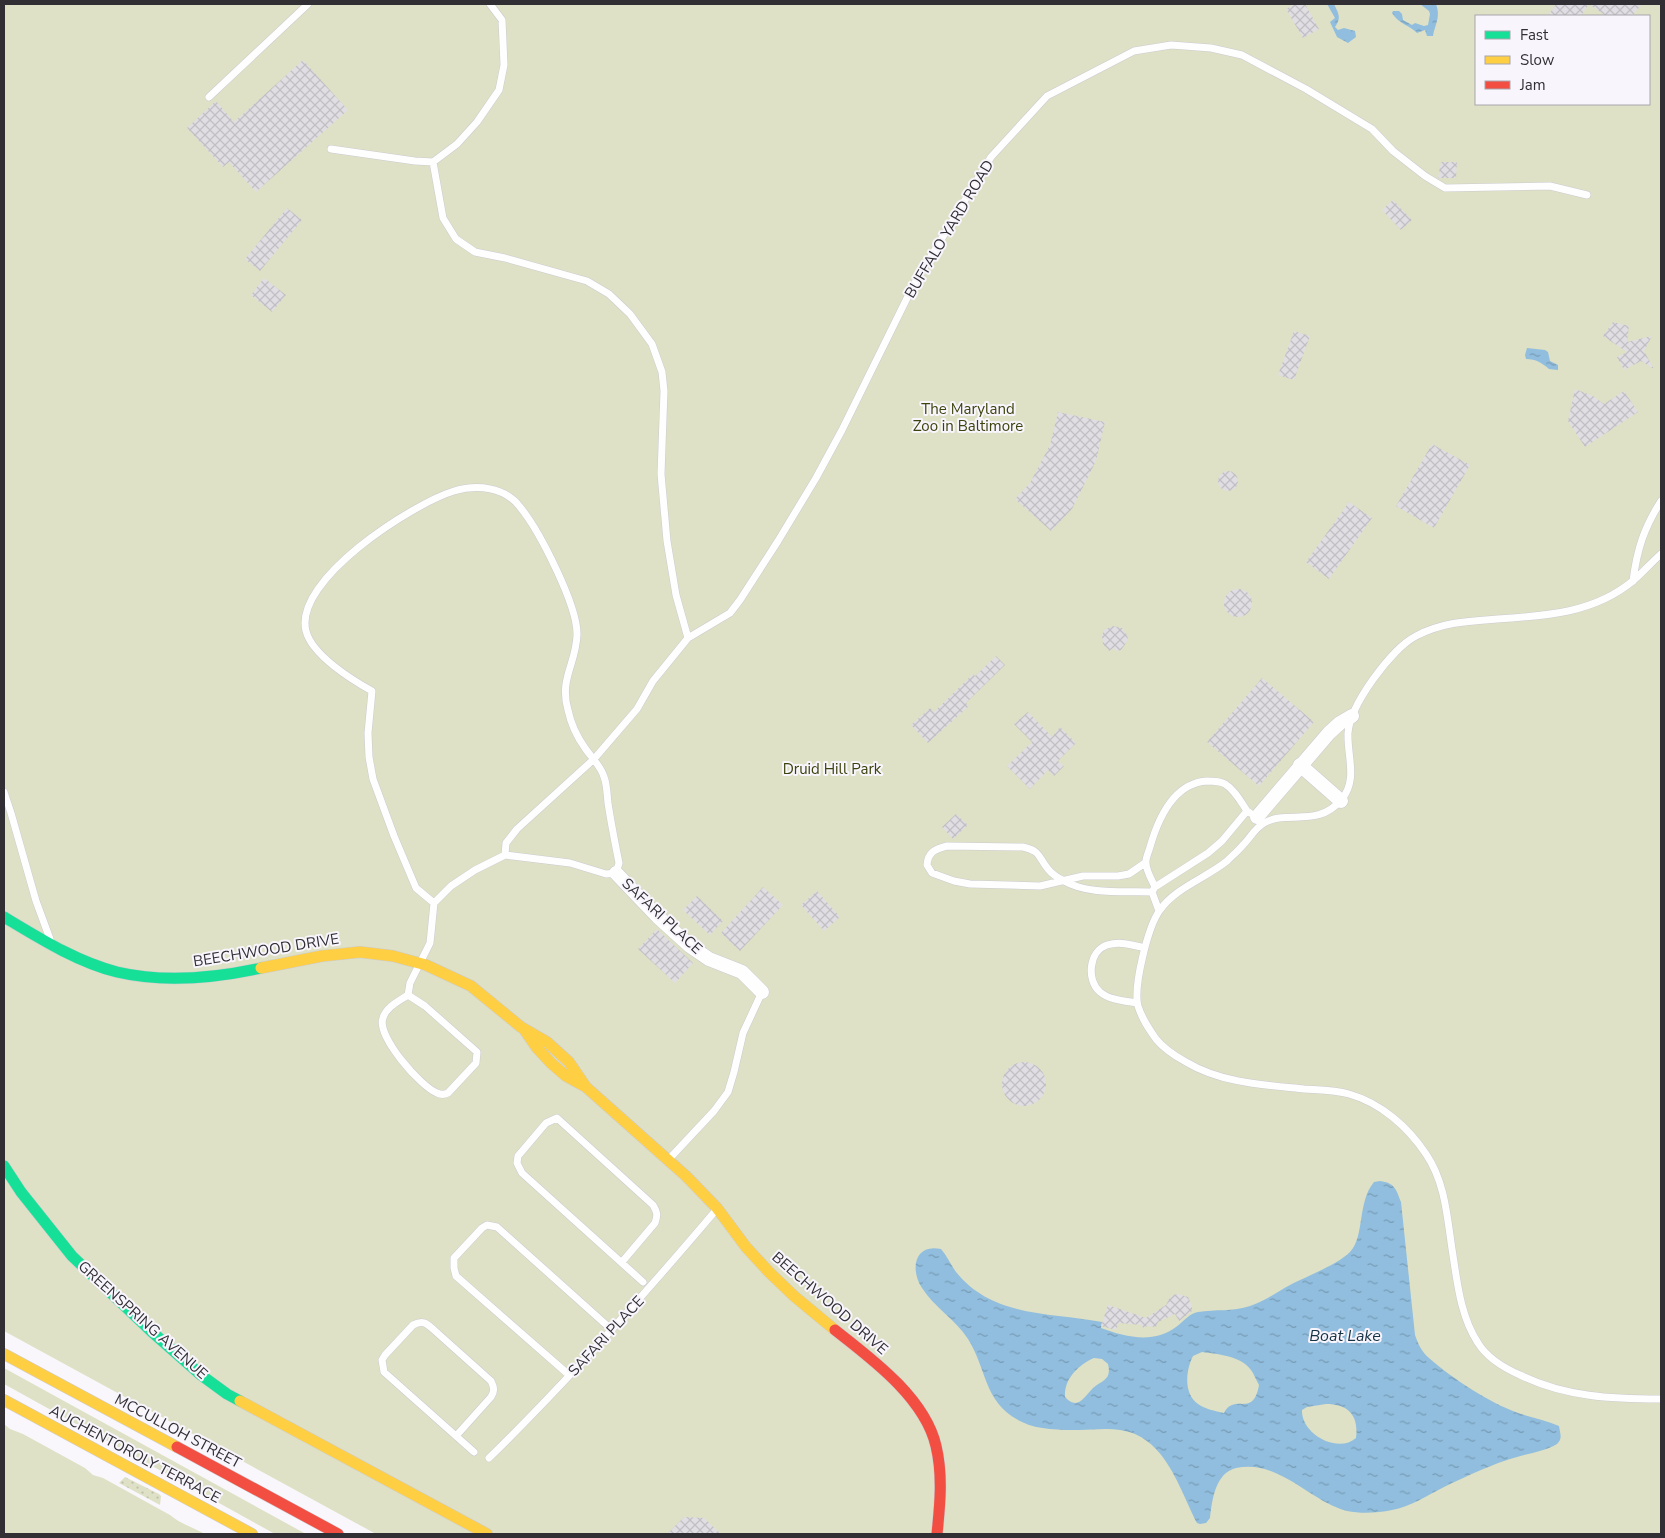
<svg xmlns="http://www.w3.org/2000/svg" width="1665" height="1538" font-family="'Nunito Sans',sans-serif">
  <defs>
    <pattern id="grass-dots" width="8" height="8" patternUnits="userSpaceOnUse" patternTransform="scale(1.25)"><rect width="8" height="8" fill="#dee1c5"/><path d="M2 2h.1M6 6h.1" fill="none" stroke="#bfc1aa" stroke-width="1.8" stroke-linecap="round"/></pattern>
    <pattern id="water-ripples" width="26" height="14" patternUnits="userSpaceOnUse" patternTransform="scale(1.25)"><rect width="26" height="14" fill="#91bede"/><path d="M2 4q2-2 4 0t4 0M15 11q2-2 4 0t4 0" fill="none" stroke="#779bb5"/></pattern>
    <pattern id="building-cross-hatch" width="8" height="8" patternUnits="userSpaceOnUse" patternTransform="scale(1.25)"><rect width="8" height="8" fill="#e0dee3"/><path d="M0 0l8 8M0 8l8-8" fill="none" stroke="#c1bfc3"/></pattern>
  </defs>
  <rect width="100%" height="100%" fill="#f9f7fb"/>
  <!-- grass -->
  <path fill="url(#grass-dots)" d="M125 1477 159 1494 161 1496 160 1505 119 1483Z"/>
  <!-- green -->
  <path fill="#dee1c5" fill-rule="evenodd" d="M4 4H1661V1534H376L4 1331ZM1476 16H1649V104H1476Z
    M4 1368 306 1534H275L4 1384Z
    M4 1424 10 1429 23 1434 85 1468 93 1475 103 1478 170 1515C179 1523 194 1528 205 1534H4Z"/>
  <!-- water -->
  <path fill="url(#water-ripples)" fill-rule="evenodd" d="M1327 4H1334C1338 13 1342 17 1335 27L1338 30 1344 28 1355 31 1356 37 1348 43 1337 37 1330 22 1335 18Z
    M1420 4H1436C1441 17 1435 24 1433 36H1427L1425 30 1417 33C1409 25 1399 24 1392 13L1393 11H1399L1402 14 1403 20 1412 25 1415 23 1424 26 1428 25 1430 14 1429 11Z
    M1527 348 1545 350 1548 352 1550 361 1558 365V370L1549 369C1542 363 1536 359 1526 359L1525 355Z
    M1380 1181C1395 1183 1396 1189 1401 1202L1415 1335C1418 1344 1422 1352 1429 1358 1453 1379 1488 1402 1518 1413 1532 1418 1546 1420 1559 1426 1560 1433 1563 1439 1557 1444 1546 1451 1530 1453 1517 1457 1492 1464 1467 1476 1444 1487 1428 1495 1410 1507 1392 1510 1378 1513 1361 1514 1347 1511 1309 1501 1279 1459 1236 1468 1215 1473 1212 1501 1210 1518L1206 1523 1200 1524 1197 1523C1179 1488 1165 1436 1120 1430 1107 1428 1092 1430 1079 1430 1061 1430 1038 1430 1022 1422 983 1403 988 1371 968 1339 955 1319 934 1307 922 1288 910 1270 914 1243 941 1249 947 1256 951 1265 956 1272 993 1318 1051 1312 1102 1322L1101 1328C1125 1337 1154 1344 1176 1327 1183 1322 1190 1313 1198 1312 1215 1309 1233 1312 1250 1306 1265 1301 1277 1292 1290 1285 1307 1276 1337 1265 1350 1252 1365 1236 1357 1202 1374 1182ZM1202 1352C1218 1354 1241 1356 1251 1370 1254 1374 1256 1380 1259 1385 1253 1419 1235 1392 1224 1413 1215 1411 1205 1409 1198 1404 1183 1393 1186 1370 1193 1356ZM1094 1358 1102 1359 1108 1364C1112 1380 1102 1380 1093 1388 1084 1397 1078 1411 1065 1397 1064 1379 1078 1365 1094 1358ZM1326 1404C1348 1404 1359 1415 1356 1438 1338 1454 1301 1434 1302 1410L1307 1407Z"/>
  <!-- building -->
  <path fill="url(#building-cross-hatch)" d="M1295 4H1305L1319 29 1303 38 1286 9Z
    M1556 4H1642L1632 16H1606L1589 4 1581 16H1548Z
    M303 60 348 110 256 192 229 162 223 167 187 128 216 101 234 122Z
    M1441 162H1457L1456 178H1438Z
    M1393 200 1412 220 1401 230 1382 210Z
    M287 208 302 220 260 271 245 259Z
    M264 278 286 295 272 312 251 295Z
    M1613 322 1629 326 1627 342 1652 336 1644 351 1654 369 1641 361 1624 370 1617 357 1627 352 1603 336Z
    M1294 331 1310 336 1294 380 1278 375Z
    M1575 389 1593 396 1604 404 1624 391 1638 412 1585 447 1568 421Z
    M1058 412 1105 422 1096 461 1072 509 1051 531 1015 499 1030 483 1050 445Z
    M1432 444 1470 465 1434 528 1396 506Z
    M1218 481a10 10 0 1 1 20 0a10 10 0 1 1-20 0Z
    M1349 502 1372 518 1329 579 1306 562Z
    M1224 603a14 14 0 1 1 28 0a14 14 0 1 1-28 0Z
    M1113 626 1122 628 1127 635 1128 639 1126 643 1121 650 1116 651 1113 648 1109 651 1103 644 1102 636 1104 630Z
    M996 656 1005 665 966 703 969 706 928 743 911 725 930 708 934 712 973 674 975 676Z
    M1262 678 1314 722 1259 786 1207 742Z
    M1028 712 1052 737 1060 727 1076 743 1058 761 1064 766 1054 776 1048 770 1030 789 1007 766 1032 742 1014 724Z
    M956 814 968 825 953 839 942 827Z
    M763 887 783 905 740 951 721 933Z
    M817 891 840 917 824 931 801 905Z
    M697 896 723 921 710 935 683 910Z
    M657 929 693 963 675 983 638 949Z
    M1002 1084a22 22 0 1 1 44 0a22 22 0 1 1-44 0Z
    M1178 1294 1188 1297 1192 1306V1311L1179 1321 1175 1314 1158 1322 1156 1327 1147 1326 1143 1328 1142 1325 1119 1323 1116 1330 1101 1326 1108 1305 1146 1318 1166 1305 1169 1299 1173 1295Z
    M684 1517 704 1518 721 1534H667Z"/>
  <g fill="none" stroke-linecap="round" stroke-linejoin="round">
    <!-- lane casing -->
    <g stroke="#cdcbd0" stroke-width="8">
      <path id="lane" d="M209 97 308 4
        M331 149 415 161 433 162 457 144 477 122 499 90 504 65 502 20 490 4
        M433 162 443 218 456 239 475 252 505 258 587 281 609 294 630 314 652 344 662 372 664 391 661 474 667 541 676 595 688 638
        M1661 554C1652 562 1643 572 1634 580 1595 613 1546 616 1497 619 1469 621 1442 622 1416 636 1391 649 1350 705 1348 733 1347 756 1358 779 1342 799 1317 829 1288 809 1264 823 1255 828 1250 838 1243 845 1238 851 1232 856 1227 861 1206 878 1175 888 1160 910 1148 926 1133 987 1138 1006 1142 1019 1149 1029 1156 1039 1164 1049 1175 1056 1186 1062 1221 1083 1264 1085 1304 1089 1319 1090 1335 1090 1349 1094 1381 1103 1408 1127 1426 1154 1445 1182 1447 1216 1452 1249 1457 1280 1460 1316 1478 1343 1488 1359 1504 1368 1520 1375 1565 1397 1612 1399 1661 1399
        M1633 581C1637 549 1644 528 1661 501
        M4 792 11 813 36 901 50 939
        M505 855 506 843 517 829 594 759 637 709 653 681 688 638 730 613 740 600 778 541 816 478 842 430 913 286 991 157 1047 96 1134 51 1171 45 1211 48 1242 55 1306 89 1372 129 1393 151 1425 176 1445 188 1550 186 1587 195
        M1145 863 1129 874 1118 876H1083L1040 886 970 884 954 881 932 873 927 865C928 852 935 849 947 846L1023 847C1041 851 1038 857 1048 869 1052 874 1058 878 1064 881 1089 895 1123 891 1152 892
        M1155 887C1152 880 1145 869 1146 861 1146 857 1149 851 1150 847 1158 819 1174 783 1207 781 1213 781 1220 781 1225 784 1235 790 1241 802 1247 811
        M1159 911 1152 892 1155 887 1208 853 1222 841 1247 811 1250 813
        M408 995 425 1006 477 1052 476 1063 448 1093C444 1095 441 1095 437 1093 421 1087 376 1036 383 1018 386 1007 399 1001 408 995L410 983 430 943 434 903 451 886 475 870 505 855 570 863 606 874 616 873 619 863C615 843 611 823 608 803 607 795 607 784 604 777 601 766 591 757 585 748 577 737 571 724 568 710 559 679 576 664 577 635 578 606 539 530 520 507 505 487 477 484 454 491 412 504 293 580 306 631 312 655 352 680 372 691L368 733 369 757 373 779 394 836 416 888 434 903
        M1137 1003C1125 1001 1109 1000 1100 992 1086 980 1089 951 1107 945 1120 941 1133 945 1145 948
        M670 1158 714 1111 728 1092 734 1072 743 1033 762 992
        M622 1262 655 1223C658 1215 657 1212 653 1205L557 1118 546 1123 518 1156 517 1163 522 1173 643 1282
        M569 1375 456 1276 454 1268V1258L482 1228 487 1225 497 1227 612 1330
        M456 1436 491 1397C495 1391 494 1387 491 1381L434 1330C426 1323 423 1320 413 1325L385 1355 382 1360 384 1372 474 1452
        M489 1458C570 1379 644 1295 717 1209"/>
    </g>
    <!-- street casing -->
    <g stroke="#cdcbd0" stroke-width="15">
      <path id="street" d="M1300 765 1341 801
        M1257 817 1329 733 1340 723 1352 716
        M616 873 658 917 690 946 709 959 742 972 762 992"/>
    </g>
    <!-- fast casing -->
    <g stroke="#cdcbd0" stroke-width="12">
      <path id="fast" d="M4 917C39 938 77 962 117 972 164 983 215 978 261 968
        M4 1166 21 1192 72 1256 151 1331 201 1375 227 1394 240 1401"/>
    </g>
    <!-- slow casing -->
    <g stroke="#cdcbd0" stroke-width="12">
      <path id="slow" d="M261 968 322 956 360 952 393 956 426 965 471 986 521 1027 547 1042 569 1062 586 1087
        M524 1029 537 1048 551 1063 566 1076 586 1087 686 1176 717 1208 746 1247 769 1272 794 1296 835 1330
        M4 1354 177 1447
        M4 1400 252 1534
        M240 1401 487 1534"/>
    </g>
    <!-- jam casing -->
    <g stroke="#cdcbd0" stroke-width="12">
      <path id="jam" d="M835 1330C872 1359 925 1398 936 1446 943 1475 940 1505 937 1534
        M177 1447 338 1534"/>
    </g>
    <!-- lane -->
    <use href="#lane" stroke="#fefefe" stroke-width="7"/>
    <!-- street -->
    <use href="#street" stroke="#fefefe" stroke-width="14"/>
    <!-- fast -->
    <use href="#fast" stroke="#16e098" stroke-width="11"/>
    <!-- slow -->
    <use href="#slow" stroke="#ffcf43" stroke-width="11"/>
    <!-- jam -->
    <use href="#jam" stroke="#f24e42" stroke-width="11"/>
  </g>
  <g text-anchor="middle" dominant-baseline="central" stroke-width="4" stroke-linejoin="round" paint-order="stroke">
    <!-- street labels -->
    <g font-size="15" fill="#312f34" stroke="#f9f5fd">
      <text transform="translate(949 229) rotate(-59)">BUFFALO YARD ROAD</text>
      <text transform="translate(662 916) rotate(43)">SAFARI PLACE</text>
      <text transform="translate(266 950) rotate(-9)">BEECHWOOD DRIVE</text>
      <text transform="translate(830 1303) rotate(41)">BEECHWOOD DRIVE</text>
      <text transform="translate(143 1320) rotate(42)">GREENSPRING AVENUE</text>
      <text transform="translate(606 1336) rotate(-47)">SAFARI PLACE</text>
      <text transform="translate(178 1431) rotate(28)">MCCULLOH STREET</text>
      <text transform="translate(135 1454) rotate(28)">AUCHENTOROLY TERRACE</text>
    </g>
    <!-- park labels -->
    <g font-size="15" fill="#3d430c" stroke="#f9f5fd">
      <text x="968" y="409">The Maryland<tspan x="968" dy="17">Zoo in Baltimore</tspan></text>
      <text x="832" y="769">Druid Hill Park</text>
    </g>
    <!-- water labels -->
    <g font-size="16" font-style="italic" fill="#153346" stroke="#f9f5fd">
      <text x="1345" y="1336">Boat Lake</text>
    </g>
  </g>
  <!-- border -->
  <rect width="1665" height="1538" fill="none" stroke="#312f34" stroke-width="10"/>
  <!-- legend -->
  <rect x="1475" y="15" width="175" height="90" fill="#f9f5fd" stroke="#a9a6ad"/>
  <rect x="1485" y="31" width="25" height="8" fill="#16e098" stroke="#a9a6ad"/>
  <text x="1520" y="40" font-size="15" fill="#312f34">Fast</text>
  <rect x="1485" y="56" width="25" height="8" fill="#ffcf43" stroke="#a9a6ad"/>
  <text x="1520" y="65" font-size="15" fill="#312f34">Slow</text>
  <rect x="1485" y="81" width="25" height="8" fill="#f24e42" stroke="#a9a6ad"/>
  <text x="1520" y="90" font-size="15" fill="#312f34">Jam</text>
</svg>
